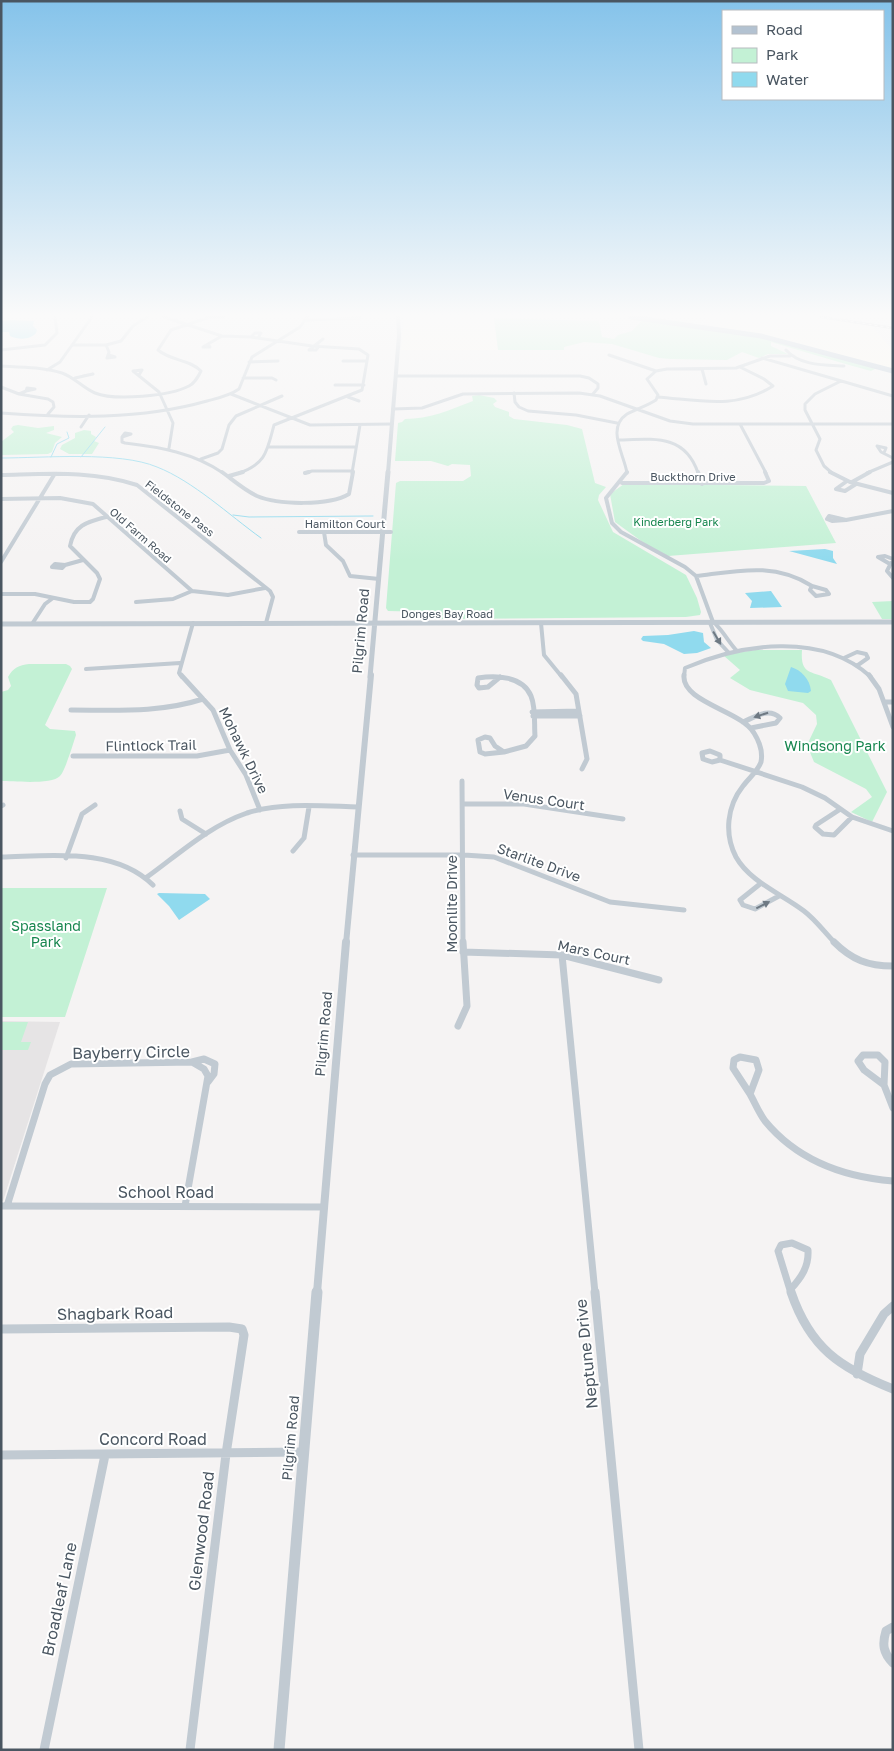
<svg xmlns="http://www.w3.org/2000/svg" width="894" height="1751" font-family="'Golos Text',sans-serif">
  <rect width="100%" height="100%" fill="#f5f3f3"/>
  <!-- commercial -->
  <path fill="#fdf9ef" d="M404 317H554L494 318 498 350H401Z
    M705 317H813L871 326 893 350V371L710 326Z"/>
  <!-- education -->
  <path fill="#e6e4e5" d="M1 1021 60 1022 3 1201H1Z"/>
  <!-- green -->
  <path fill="#c3f1d5" d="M494 318 599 321 602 337 614 339 618 335 632 331 643 319 744 333 877 368 871 371 849 365 771 342V346L788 354H768L759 358 742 352 727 360 671 359 659 358 612 344 584 342 564 347V350H498Z
    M479 395 494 398 497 401 493 404 495 407 509 412V416L514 419 567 425 582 429 595 483 606 487 599 495 598 500 613 532 686 575 697 598 701 612 700 615 686 617 438 619 430 612 388 611 386 608 396 483 400 481H463L471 476 470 465 452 464 448 466 431 461H395L398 423 402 422 405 419C429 419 450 410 473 401L472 396Z
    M18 425 38 428 54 426V430L46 433 62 437 55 443 52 452 48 454 1 455V442L14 432 11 429 13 426Z
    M84 430 91 431V434L96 437 94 441 99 443 92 454H69L60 449 62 445 75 438V433Z
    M624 484 806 486 836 543 668 556 644 543 615 522 610 494Z
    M893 601V619H882L872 602Z
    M755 650H802C800 676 812 670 831 680L887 792 872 822 851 812 872 797 866 789 814 762 807 745 817 724 816 715 803 703 750 690 730 678 740 670 723 655Z
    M29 664H66L70 666 72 669 45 725 50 729 75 731 76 735C73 744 65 771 60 776 52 785 13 781 1 781V692L8 690 11 686 8 677C13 668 19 665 29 664Z
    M1 888H107L65 1017H1Z
    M1 1022H28L21 1042H31L28 1050H1Z"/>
  <!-- water -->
  <path fill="#90daee" d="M11 320 34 321 33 326 37 330 36 333C30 340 19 340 10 336L9 332H1V321Z
    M825 549 833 551V558L837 564 789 551Z
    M771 591 782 607 750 608 752 601 745 593Z
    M694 631 703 633 704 642 711 648 697 653 684 654 664 644 643 641 641 639 643 636 668 635Z
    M791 667C801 670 810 679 811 691L808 693 788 691 785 684Z
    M159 893 205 894 210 899 179 920 169 906 157 894Z"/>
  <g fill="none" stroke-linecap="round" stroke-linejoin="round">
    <!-- stream -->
    <path stroke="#90daee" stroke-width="1" d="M51 457 57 444 69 438 67 432
      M81 457 105 427
      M1 458C44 458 119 451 157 467 193 481 229 515 261 538
      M233 515 249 517 373 516"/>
    <!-- minor-far4 -->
    <path stroke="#c1cad2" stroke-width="3" d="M164 317 222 336 251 337 312 346 359 349 368 355 362 390 274 425C267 451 266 464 239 473
      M209 317H224
      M306 320 360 318
      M251 337 255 333H261L258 338
      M208 344 210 347H203Z
      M208 344 222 336
      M72 345H106L121 341 133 326 147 317
      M106 345 109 352 107 358 115 357 109 355
      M319 346 316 350H309L323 339
      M1 350 45 345 57 333 55 317
      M786 350C800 366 825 365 844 366
      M609 355 656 371
      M762 358 893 396
      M343 361H366
      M249 362 278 361
      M1 366C21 367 42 367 62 373 74 377 83 388 95 393 115 401 170 396 189 386 195 383 198 377 201 371 189 359 171 361 158 350L171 330 210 317
      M702 369 706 384
      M47 370 60 362 92 317
      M139 375 142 370 133 371 159 392 173 423 169 448
      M396 376H580L589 378 598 384V388L593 394
      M75 378 93 374 83 376
      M243 378H272L276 380
      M335 385H364
      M1 387 19 394 48 399 53 402 54 407 48 414
      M27 388 35 389 26 391Z
      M514 393 515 402 519 407 528 411 576 415 617 423
      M19 394 26 391
      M231 394 310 425 392 424
      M348 397 359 401
      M657 397C699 400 735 410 773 386L764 379 740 367
      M393 409 422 408 463 394 579 393 600 396 670 421 693 424H893
      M1 413C69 418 140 420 207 401 218 398 229 396 239 389L252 357 300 327 307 317
      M740 424 766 473
      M81 427 89 415
      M125 433 131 434 122 437Z
      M122 437V442L125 443C160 447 194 453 223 473
      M619 440C654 439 685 434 698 473
      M268 447H356
      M884 453 886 448 877 446 881 452 893 458
      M201 459 218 453 222 449 229 425 236 416 282 396
      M305 473 312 471H353
      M352 473 360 425
      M627 473C624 454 606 428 627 414 636 409 647 406 656 400L658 395 647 379 656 371 667 369 736 368 770 356H790
      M832 473 824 466 816 450 820 439 805 410V404L815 394 841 381
      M867 473 893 462"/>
    <!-- minor-far3 -->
    <path stroke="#c1cad2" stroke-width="4" d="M222 472C233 480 244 490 257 496 278 505 329 506 349 494L353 472
      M627 472 606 498 612 523 621 532 685 567 696 576 713 622
      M698 472 702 484
      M830 472 850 482 893 493
      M305 473 309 472
      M1 475C47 474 92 470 137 485L270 591 273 597 266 623
      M229 476 243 472
      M847 481 836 489 845 491 856 484
      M852 482 870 472
      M622 483H764L769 481 765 472
      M1 499 60 498 93 504 192 591 228 595 265 588
      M829 516 846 520 832 521 827 519Z
      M846 520 893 511
      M299 532H391
      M324 532 326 545 343 561 350 576 379 579
      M1 562 54 475
      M891 563 887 571 893 578
      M55 564 65 565 62 568 52 567Z
      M890 564 878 557 885 556 893 559
      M65 565 83 560
      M696 576C738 571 774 562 812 586
      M812 586 826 590 829 594 816 596 810 590Z
      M1 594H35L74 602H90L93 599 100 579 97 573 70 546C74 525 87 522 106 517
      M136 602 173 599 192 591
      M713 622 710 623 717 640 729 653
      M713 622C719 625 730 644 737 651
      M541 623 544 655 562 677
      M32 624 45 604 53 598
      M844 658 857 652 866 654 868 658 858 665
      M86 669 180 663
      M182 677 179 673 193 623
      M488 677H496
      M684 677 685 668C741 644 821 631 871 677"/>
    <!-- minor-far2 -->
    <path stroke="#c1cad2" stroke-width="5" d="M181 675 213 710 230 750 246 775 260 810
      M561 675 576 694 587 759 582 769
      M684 675C681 702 742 711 754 733 759 741 763 752 761 762 758 771 749 778 743 786 727 806 724 834 736 857 750 882 782 894 804 911 816 920 825 933 836 944
      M869 675 879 689 893 727
      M500 677 488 687 479 688 477 685 478 678C496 675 523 676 531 696 536 708 534 724 535 736L526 746 504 752
      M884 702H893
      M71 710C116 710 160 713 203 699
      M532 712 579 711
      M533 716H580
      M743 722C755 717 769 707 780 718L776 723 751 728
      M485 737 490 738 495 746 504 752 485 754 480 752 478 740Z
      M710 751 720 755V760L712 762 703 759 702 753Z
      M73 756H197L230 750
      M720 760 802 787 825 798 852 817 893 831
      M462 781 463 944
      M463 804H524L623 819
      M1 806 3 805
      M839 810 816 825 815 827 823 834 834 835 852 817
      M180 811 182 819 206 834
      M293 851 304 838 309 807
      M353 855H464L494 857 610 902 684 910
      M1 857C51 856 115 847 153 885
      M66 858 82 814 95 805
      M147 877C179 854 209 826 247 813 282 802 322 806 358 807
      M760 884 740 900 743 905 755 909 779 896"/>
    <!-- minor-far1 -->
    <path stroke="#c1cad2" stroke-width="7" d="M834 942C852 960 868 966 893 966
      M463 952 562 955 659 980
      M562 955 595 1293
      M458 1026 467 1006 463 942
      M863 1055H878L885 1062 884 1085 864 1070 858 1061Z
      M740 1057 756 1060 759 1070 750 1094 733 1068 734 1060Z
      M192 1062 204 1059 215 1064 214 1074 208 1082
      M884 1085 893 1108
      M750 1094C755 1103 759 1113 765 1121 797 1160 844 1177 893 1181
      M1 1206 324 1207
      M7 1206 45 1084 50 1075 71 1064 192 1062 204 1069 208 1076 185 1206
      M792 1243 808 1250C809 1267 801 1278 790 1290L778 1251 781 1245Z
      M790 1290 791 1293"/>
    <!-- minor -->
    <path stroke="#c1cad2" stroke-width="9" d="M595 1292 639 1750
      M791 1292C810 1348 840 1368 893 1389
      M1 1329 229 1327 242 1329 244 1335 226 1454 190 1750
      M857 1374 860 1354 884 1314 893 1306
      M1 1455 304 1452
      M893 1627 886 1631C882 1644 883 1653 893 1663
      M44 1750 105 1455"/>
    <!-- tertiary-far4 -->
    <path stroke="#c1cad2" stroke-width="4" d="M388 473 399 335 398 317"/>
    <!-- tertiary-far3 -->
    <path stroke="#c1cad2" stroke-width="5" d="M1 624 893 622
      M370 677 388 472"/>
    <!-- tertiary-far2 -->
    <path stroke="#c1cad2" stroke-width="6" d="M346 944 371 675"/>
    <!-- tertiary-far1 -->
    <path stroke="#c1cad2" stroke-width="8" d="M317 1293 346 942"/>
    <!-- tertiary -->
    <path stroke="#c1cad2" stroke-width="11" d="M279 1750 317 1292"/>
    <!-- primary -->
    <path stroke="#b3c2d1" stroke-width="5" d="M631 317 761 336 893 371"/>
    <!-- rail casing -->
    <g stroke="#b5b8bd" stroke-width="2.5">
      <path id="rail" d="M821 317 893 328"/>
    </g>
    <!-- rail -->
    <use href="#rail" stroke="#fff" stroke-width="1" stroke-dasharray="3" stroke-linecap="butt"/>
  </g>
  <!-- one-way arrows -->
  <defs><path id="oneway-solid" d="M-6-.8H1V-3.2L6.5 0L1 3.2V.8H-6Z" transform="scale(1.25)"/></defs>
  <g fill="#6e7983">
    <use href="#oneway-solid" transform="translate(717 638) rotate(59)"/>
    <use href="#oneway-solid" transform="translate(761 715) rotate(162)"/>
    <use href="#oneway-solid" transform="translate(763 905) rotate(-27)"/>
  </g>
  <!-- sky -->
  <linearGradient id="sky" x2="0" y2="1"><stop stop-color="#85c3ea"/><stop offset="0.56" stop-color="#fafafa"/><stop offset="1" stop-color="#fafafa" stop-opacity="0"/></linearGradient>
  <rect width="894" height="562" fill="url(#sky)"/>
  <g text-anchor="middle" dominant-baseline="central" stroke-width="4" stroke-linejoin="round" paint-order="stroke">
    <!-- far-street labels -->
    <g font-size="11" fill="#4a5661" stroke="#fff">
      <text x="693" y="476">Buckthorn Drive</text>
      <text transform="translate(180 508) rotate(38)">Fieldstone Pass</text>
      <text x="345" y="523">Hamilton Court</text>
      <text transform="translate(141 535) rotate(41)">Old Farm Road</text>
      <text x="447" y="613">Donges Bay Road</text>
    </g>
    <!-- far-park labels -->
    <g font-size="11" fill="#17864f" stroke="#fff">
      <text x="676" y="521">Kinderberg Park</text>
    </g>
    <!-- street labels -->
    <g font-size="14" fill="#4a5661" stroke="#fff">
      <text transform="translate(360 631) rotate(-85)">Pilgrim Road</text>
      <text transform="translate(151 745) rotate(-1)">Flintlock Trail</text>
      <text transform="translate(244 750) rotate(64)">Mohawk Drive</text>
      <text transform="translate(544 799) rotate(8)">Venus Court</text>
      <text transform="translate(539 862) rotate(20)">Starlite Drive</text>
      <text transform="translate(451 904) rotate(-90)">Moonlite Drive</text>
      <text transform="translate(594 952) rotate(12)">Mars Court</text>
      <text transform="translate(323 1034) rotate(-85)">Pilgrim Road</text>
      <text transform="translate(290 1438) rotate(-85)">Pilgrim Road</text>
    </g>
    <!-- park labels -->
    <g font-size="14" fill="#17864f" stroke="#fff">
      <text x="835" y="745">Windsong Park</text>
      <text x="46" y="925">Spassland<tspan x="46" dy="16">Park</tspan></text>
    </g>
    <!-- near-street labels -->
    <g font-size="16" fill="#4a5661" stroke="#fff">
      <text transform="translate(131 1052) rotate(-1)">Bayberry Circle</text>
      <text x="166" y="1192">School Road</text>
      <text transform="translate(115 1313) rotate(-1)">Shagbark Road</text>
      <text transform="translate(586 1354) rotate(-96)">Neptune Drive</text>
      <text x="153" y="1439">Concord Road</text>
      <text transform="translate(201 1531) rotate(-83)">Glenwood Road</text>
      <text transform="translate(59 1599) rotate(-78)">Broadleaf Lane</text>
    </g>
  </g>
  <!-- border -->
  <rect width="894" height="1751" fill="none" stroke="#4a5661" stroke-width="5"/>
  <!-- legend -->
  <rect x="722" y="10" width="162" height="90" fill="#ffffff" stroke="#b7bbc0"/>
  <rect x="732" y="26" width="25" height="8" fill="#b3c2d1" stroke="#b7bbc0"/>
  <text x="766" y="35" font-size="15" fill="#4a5661">Road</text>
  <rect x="732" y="48" width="25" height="15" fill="#c3f1d5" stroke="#b7bbc0"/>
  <text x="766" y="60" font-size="15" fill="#4a5661">Park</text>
  <rect x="732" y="72" width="25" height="15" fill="#90daee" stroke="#b7bbc0"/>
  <text x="766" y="85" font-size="15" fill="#4a5661">Water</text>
</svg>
